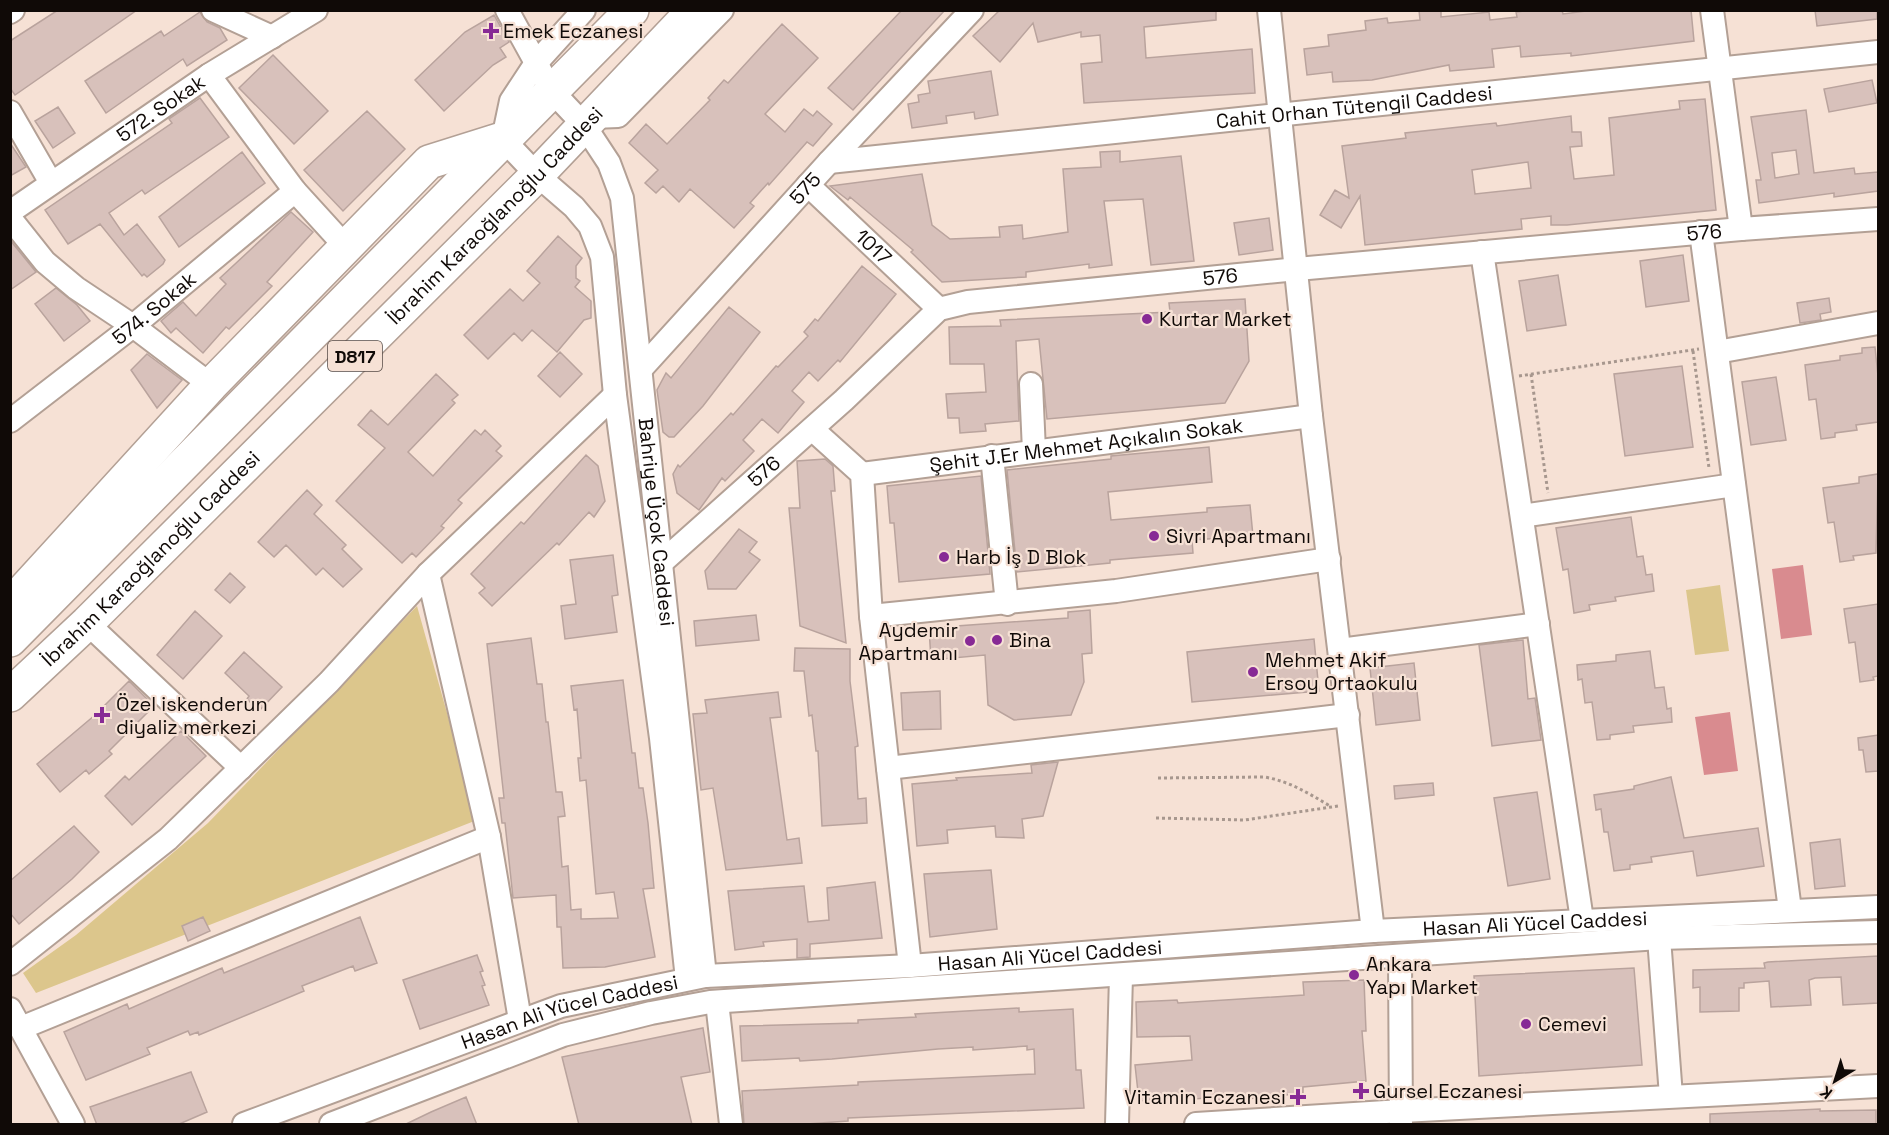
<svg xmlns="http://www.w3.org/2000/svg" width="1889" height="1135" font-family="'Space Grotesk',sans-serif">
  <rect width="100%" height="100%" fill="#f6e1d5"/>
  <!-- green -->
  <path fill="#dcc68c" d="M1720 585 1729 651 1695 655 1686 590Z
    M417 606 477 820 36 993 23 973 76 935 208 823Z"/>
  <!-- water -->
  <path fill="#d98b8f" d="M1803 565 1812 635 1781 639 1772 569Z
    M1730 712 1738 771 1704 775 1695 717Z"/>
  <!-- building -->
  <path fill="#d8c1bb" stroke="#b9a39d" stroke-width="1.5" fill-rule="evenodd" d="M58 10H137L15 95 10 88V41Z
    M902 10H945L853 110 828 88Z
    M1000 10H1216V20L1144 27 1146 58 1252 49 1255 93 1084 103 1081 64 1102 62 1100 35 1081 37V32L1038 42 1033 23 1000 62 973 36Z
    M1419 10H1441V17L1489 12 1490 20 1517 17 1516 12 1531 10H1562L1563 14 1594 10H1691L1694 41 1571 56V53L1521 57 1520 46 1492 49 1494 67 1450 71 1449 65 1372 80 1333 82 1332 72 1307 75 1304 49 1329 46 1328 35 1366 30 1365 21 1387 18 1388 23 1420 20Z
    M1815 10H1877V19L1817 26Z
    M200 12 207 22 220 28 227 40 187 66 183 59 106 113 85 81 161 31 164 36Z
    M494 15 509 42 500 48 506 57 493 65 444 111 415 80 465 32Z
    M782 24 818 58 765 114 785 132 804 109 813 116 817 111 832 124 813 146 807 142 769 185 768 183 750 203 754 206 734 228 690 189 679 202 663 186 656 193 645 183 658 170 629 143 646 124 667 144 710 100 708 98 724 80 728 83Z
    M273 55 328 111 294 144 239 88Z
    M991 71 998 115 975 119 974 112 946 116 947 123 912 128 908 104 919 102 918 95 930 93 928 81Z
    M1872 80 1877 103 1829 112 1824 89Z
    M200 98 229 137 145 194 142 190 109 213 124 235 137 224 165 260 163 264 147 277 144 274 142 276 100 224 68 244 45 210 172 123 169 119Z
    M1705 99 1716 210 1567 225H1551V216L1521 219 1522 229 1365 245 1360 196 1341 228 1320 215 1335 190 1349 198 1342 146 1406 138 1405 133 1496 123 1497 126 1571 116 1572 132H1581L1582 146 1570 147 1574 179 1614 175 1609 118 1680 109 1679 101ZM1528 162 1531 188 1475 194 1472 170Z
    M58 107 75 133 53 148 35 121Z
    M1806 110 1814 173 1854 168 1855 174 1878 172V191L1834 197V193L1759 203 1756 180H1761L1751 117ZM1796 150 1799 174 1775 178 1772 153Z
    M367 111 405 149 343 211 304 170Z
    M10 143 26 167 10 176Z
    M1120 151V162L1181 156 1194 261 1151 265 1143 199 1104 201 1112 265 1089 268V264L1026 272V277L942 282 911 252 913 250 850 197 848 200 830 186 922 174 932 225 950 239 1000 237 999 227 1022 225 1023 239 1068 232 1063 169 1101 167 1100 152Z
    M242 152 265 183 179 247 159 217Z
    M291 212 313 232 267 282 272 286 229 329 226 327 203 353 176 328 171 333 161 321 183 302 196 316 226 284 220 278Z
    M1269 218 1273 250 1239 255 1234 223Z
    M558 236 582 258 576 266V278L580 281 575 287 591 301V318L584 320 557 352 532 330 522 341 514 333 488 359 464 335 510 289 523 301 540 283 527 271Z
    M10 240 36 272 10 290Z
    M1683 255 1689 301 1646 307 1640 261Z
    M862 266 896 294 840 362 838 360 818 381 809 372 792 391 804 402 778 433 762 419 743 440 754 451 725 481 722 478 699 510 677 493 673 474 678 465 680 467 731 413 733 415 776 366 778 367 808 336 804 332 815 319 818 321Z
    M1558 275 1566 325 1527 331 1519 281Z
    M56 288 77 305 90 321 64 341 35 304Z
    M1829 298 1831 312 1820 314 1821 320 1800 323 1797 303Z
    M1245 299 1249 361 1225 403 1047 419 1039 339 1016 341 1019 421 985 424 986 431 960 433 959 418H948L946 394 986 392 984 364H950L949 327 1001 326 1000 320 1170 312 1169 303Z
    M729 307 760 332 703 406 674 437H669L663 432 657 390 666 373 671 378Z
    M1875 347 1878 376V422L1856 425 1857 430 1835 433V437L1821 439 1816 399 1809 400 1805 365 1840 360V356L1862 353V348Z
    M560 352 582 374 560 397 538 376Z
    M147 354 182 380 157 408 131 370Z
    M1682 366 1693 447 1625 456 1614 374Z
    M436 374 458 395 452 400 455 403 408 452 433 476 475 430 481 435 485 430 501 446 496 451 502 456 458 500 462 503 441 526 444 528 416 557 412 553 402 563 336 501 385 448 358 425 371 410 388 425Z
    M1776 377 1786 440 1751 445 1742 382Z
    M1209 447 1212 482 1108 492 1111 520 1207 512V508L1250 505 1253 536 1192 540 1193 553 1110 560V563L1017 572 1007 470 1111 459V456Z
    M586 455 598 466 605 501 594 517 589 512 559 545 557 543 492 606 479 593 485 588 471 574 521 522 524 524Z
    M825 459 833 466 835 491H831L846 643 800 626 789 508H800L797 461Z
    M1878 474 1876 553 1853 556 1854 560 1840 562 1834 522 1828 523 1823 488 1859 483V477Z
    M981 476 990 574 899 582 894 523H890L887 486Z
    M307 490 322 505 314 514 346 545 342 549 362 569 343 587 323 568 316 575 286 545 274 557 258 542Z
    M1631 517 1637 557 1643 556 1646 575 1652 574 1654 591 1615 597 1616 601 1589 605 1590 610 1574 613 1568 569 1563 570 1556 528Z
    M739 529 757 542 749 552 760 560 736 589H708L705 571Z
    M613 555 618 595 612 596 617 632 565 639 561 606 576 604 570 560Z
    M230 573 245 587 230 603 215 590Z
    M1878 604V676L1873 677 1874 680 1860 682 1855 642 1849 643 1844 609Z
    M1090 610 1092 653 1082 654 1084 682 1071 715 1014 720 988 705 985 655 931 660 929 628 1068 618V612Z
    M195 611 222 636 183 679 157 655Z
    M756 615 759 640 696 646 694 621Z
    M531 638 537 684H542L546 722H548L556 792H562L565 816 558 817 562 867 568 866 571 910 581 909V919L618 918 614 892 596 894 586 780 580 781 578 758H581L577 709 574 710 571 686 623 680 632 753H635L639 788H643L648 823 654 888 643 889 655 957 605 967 563 968 561 927H557L556 895 513 898 505 823H502L499 798H504L487 644Z
    M1314 639 1319 691 1192 702 1187 652Z
    M1523 640 1528 699 1535 698 1541 740 1492 746 1479 645Z
    M795 648 850 649V681L858 746 855 747 858 799 866 798 867 823 822 826 818 751H816L812 715 809 716 804 671H794Z
    M1650 651 1655 688 1664 687 1667 709 1671 708 1672 722 1633 726 1634 732 1610 735V739L1597 740 1592 702 1585 703 1582 679 1578 680 1577 665 1616 661V655Z
    M244 652 282 687 259 711 247 699 249 696 225 673Z
    M1414 663 1420 720 1376 725 1370 668Z
    M129 681 154 706 109 751 112 754 89 774 86 770 60 792 37 764 95 715Z
    M940 691 941 729 903 730 901 693Z
    M778 692 781 717 770 718 787 840 799 838 802 863 726 870 713 788 701 790 693 714 707 713 705 700Z
    M181 731 206 756 132 825 105 796 125 776 129 780Z
    M1878 735V771L1866 772 1863 750H1859L1858 738Z
    M1058 762 1043 816 1022 819 1024 838 996 837 995 826 947 830 948 843 917 846 912 784 957 780 956 778 1032 773 1031 765Z
    M1671 777 1684 838 1758 828 1764 866 1697 876 1693 851 1651 857 1652 862 1630 865V869L1614 871 1608 832H1604L1601 809 1596 810 1594 795 1634 789V786Z
    M1433 783 1434 795 1395 799 1394 786Z
    M1537 792 1550 879 1508 886 1494 798Z
    M74 826 99 852 72 879 19 924 10 913V881Z
    M1840 839 1845 886 1815 889 1810 843Z
    M991 870 997 929 930 937 924 874Z
    M875 882 882 938 810 944V957L797 958V939L763 942 764 946 735 950 728 891 804 886 808 922 829 920 827 888Z
    M203 917 210 931 188 941 182 926Z
    M360 917 377 963 355 971 353 966 302 986 304 991 199 1035 198 1032 190 1035 188 1031 147 1048 150 1054 86 1080 64 1032 127 1004 129 1009 222 968 224 973Z
    M477 955 483 971 480 972 485 985 482 986 489 1005 420 1029 403 980Z
    M1878 956V1003L1843 1005 1841 977 1815 978 1809 980 1811 1005 1771 1007 1769 981 1744 983V988H1739V1011L1700 1012V987L1693 988V970L1765 968 1764 963 1768 962Z
    M1634 968 1642 1065 1479 1076 1474 976Z
    M1364 980 1366 1031H1362L1366 1081 1303 1087V1093L1259 1098 1207 1101V1098L1194 1099V1096L1139 1101 1135 1065 1192 1060 1190 1036 1137 1037 1136 1002 1177 1000 1178 1003 1304 995 1303 982Z
    M1019 1008V1012L1073 1009 1076 1070H1081L1084 1108 848 1118V1121L793 1125H744L742 1091 858 1085V1082L1035 1074 1034 1049 1027 1050V1046L973 1050V1047L938 1049 832 1059 800 1061 799 1058 742 1061 740 1026 858 1023V1020L916 1017 915 1014Z
    M703 1028 710 1072 681 1077 692 1125H579L562 1057Z
    M191 1072 207 1112 177 1125H97L90 1107Z
    M466 1097 477 1125H404L431 1112Z
    M1820 1109V1111L1876 1110V1125H1710V1114Z"/>
  <g fill="none" stroke-linecap="round" stroke-linejoin="round">
    <!-- minor casing -->
    <g stroke="#b3a095" stroke-width="26">
      <g id="minor">
        <path d="M213 10 272 37"/>
        <path id="s1" d="M507 10 551 90 584 125 609 163 622 198 705 976"/>
        <path d="M584 10 536 63 511 101 503 139 537 175 574 207 590 226 602 257 615 395 661 738 687 979"/>
        <path d="M1269 10 1311 416 1373 931"/>
        <path d="M1712 10 1741 229"/>
        <path d="M10 12 13 10"/>
        <path d="M209 75 295 191 346 247"/>
        <path d="M10 112 51 183"/>
        <path d="M593 117 618 116 722 10"/>
        <path id="s2" d="M829 162 1878 52"/>
        <path id="s3" d="M808 185 939 309"/>
        <path id="s4" d="M10 212 209 75 316 10"/>
        <path d="M10 218 45 262 76 288 133 326 211 385"/>
        <path d="M1701 232 1790 910"/>
        <path d="M1482 252 1582 920"/>
        <path d="M1717 352 1878 323"/>
        <path id="s5" d="M641 369 829 162 972 10"/>
        <path d="M1031 384 1034 451"/>
        <path id="s6" d="M10 421 133 326 295 191"/>
        <path d="M812 429 862 474 871 616 910 966"/>
        <path d="M992 456 1007 604"/>
        <path id="s7" d="M862 474 1311 416"/>
        <path d="M1522 516 1734 485"/>
        <path id="s8" d="M661 563 844 400 939 309 968 302 1297 269 1741 229 1878 219"/>
        <path d="M428 574 489 837 520 1020"/>
        <path d="M871 616 1116 591 1329 559"/>
        <path d="M87 623 241 768"/>
        <path d="M1340 650 1538 624"/>
        <path d="M888 768 1348 715"/>
        <path d="M1659 938 1671 1096"/>
        <path d="M1400 957 1401 1124"/>
        <path d="M10 964 168 839 329 682 428 574 615 395"/>
        <path d="M717 1002 731 1124"/>
        <path d="M10 1009 73 1124"/>
        <path d="M21 1028 489 837"/>
        <path id="s9" d="M244 1124 561 1006 705 976 910 966 1373 931 1878 907"/>
        <path d="M331 1124 563 1035 651 1013 710 1002 1659 938 1878 932"/>
        <path d="M1117 1124 1121 976"/>
        <path d="M1196 1124 1402 1111 1878 1086"/>
      </g>
    </g>
    <!-- highway casing -->
    <g stroke="#b3a095" stroke-width="36">
      <g id="highway">
        <path d="M10 605 211 385 429 162 499 140"/>
        <path d="M10 640 632 10"/>
        <path id="s10" d="M10 695 87 623 537 175 694 10"/>
      </g>
    </g>
    <!-- path -->
    <path stroke="#a7978e" stroke-width="3" stroke-dasharray="3 3" stroke-linecap="butt" d="M1693 351 1709 468
      M1531 374 1548 493
      M1519 376 1699 349
      M1158 778 1264 777C1289 781 1308 793 1330 806
      M1156 818 1245 820 1338 806"/>
    <!-- minor -->
    <use href="#minor" stroke="#fff" stroke-width="22"/>
    <!-- highway -->
    <use href="#highway" stroke="#fff" stroke-width="33"/>
  </g>
  <!-- markers -->
  <g fill="#872a95" stroke="#f6e1d5" stroke-width="2">
    <path d="M488 22h6v6h6v6h-6v6h-6v-6h-6v-6h6z"/>
    <circle cx="1147" cy="319" r="6"/>
    <circle cx="1154" cy="536" r="6"/>
    <circle cx="944" cy="557" r="6"/>
    <circle cx="997" cy="640" r="6"/>
    <circle cx="970" cy="641" r="6"/>
    <circle cx="1253" cy="672" r="6"/>
    <path d="M99 706h6v6h6v6h-6v6h-6v-6h-6v-6h6z"/>
    <circle cx="1354" cy="975" r="6"/>
    <circle cx="1526" cy="1024" r="6"/>
    <path d="M1358 1082h6v6h6v6h-6v6h-6v-6h-6v-6h6z"/>
    <path d="M1295 1088h6v6h6v6h-6v6h-6v-6h-6v-6h6z"/>
  </g>
  <g text-anchor="middle" dominant-baseline="central" stroke-width="4.5" stroke-linejoin="round" paint-order="stroke">
    <!-- shield labels -->
    <rect fill="#f6e1d5" stroke="#554a45" stroke-width="1.5" x="328" y="341" width="54" height="30" rx="4.5"/>
    <g font-size="18" font-weight="bold" fill="#100a07">
      <text x="355" y="356">D817</text>
    </g>
    <!-- poi labels -->
    <g font-size="20" fill="#100a07" stroke="#f6e1d5" text-anchor="start">
      <text x="503" y="31">Emek Eczanesi</text>
      <text x="1159" y="319">Kurtar Market</text>
      <text x="1166" y="536">Sivri Apartmanı</text>
      <text x="956" y="557">Harb İş D Blok</text>
      <text x="958" y="630" text-anchor="end">Aydemir<tspan x="958" dy="23">Apartmanı</tspan></text>
      <text x="1009" y="640">Bina</text>
      <text x="1265" y="660">Mehmet Akif<tspan x="1265" dy="23">Ersoy Ortaokulu</tspan></text>
      <text x="116" y="704">Özel iskenderun<tspan x="116" dy="23">diyaliz merkezi</tspan></text>
      <text x="1366" y="964">Ankara<tspan x="1366" dy="23">Yapı Market</tspan></text>
      <text x="1538" y="1024">Cemevi</text>
      <text x="1373" y="1091">Gursel Eczanesi</text>
      <text x="1286" y="1097" text-anchor="end">Vitamin Eczanesi</text>
    </g>
    <!-- street labels -->
    <g font-size="20" fill="#100a07" stroke="#f6e1d5">
      <text stroke="none"><textPath href="#s2" startOffset="528">Cahit Orhan Tütengil Caddesi</textPath></text>
      <text stroke="none"><textPath href="#s4" startOffset="183">572. Sokak</textPath></text>
      <text stroke="none"><textPath href="#s5" startOffset="244">575</textPath></text>
      <text stroke="none"><textPath href="#s10" startOffset="682">İbrahim Karaoğlanoğlu Caddesi</textPath></text>
      <text stroke="none"><textPath href="#s8" startOffset="1146">576</textPath></text>
      <text stroke="none"><textPath href="#s3" startOffset="90">1017</textPath></text>
      <text stroke="none"><textPath href="#s8" startOffset="660">576</textPath></text>
      <text stroke="none"><textPath href="#s6" startOffset="183">574. Sokak</textPath></text>
      <text stroke="none"><textPath href="#s7" startOffset="226">Şehit J.Er Mehmet Açıkalın Sokak</textPath></text>
      <text stroke="none"><textPath href="#s8" startOffset="138">576</textPath></text>
      <text stroke="none"><textPath href="#s1" startOffset="548">Bahriye Üçok Caddesi</textPath></text>
      <text stroke="none"><textPath href="#s10" startOffset="196">İbrahim Karaoğlanoğlu Caddesi</textPath></text>
      <text stroke="none"><textPath href="#s9" startOffset="1317">Hasan Ali Yücel Caddesi</textPath></text>
      <text stroke="none"><textPath href="#s9" startOffset="831">Hasan Ali Yücel Caddesi</textPath></text>
      <text stroke="none"><textPath href="#s9" startOffset="345">Hasan Ali Yücel Caddesi</textPath></text>
    </g>
  </g>
  <!-- border -->
  <rect width="1889" height="1135" fill="none" stroke="#100a07" stroke-width="24"/>
  <!-- north arrow -->
  <g transform="translate(1835 1081) rotate(218)" stroke="#f6e1d5" stroke-width="4.5" paint-order="stroke">
  <path d="M0-4.5L10 22L0 15L-10 22Z" fill="#100a07"/>
  <text y="-9" font-size="16" font-weight="bold" text-anchor="middle" fill="#100a07">K</text>
  </g>
</svg>
